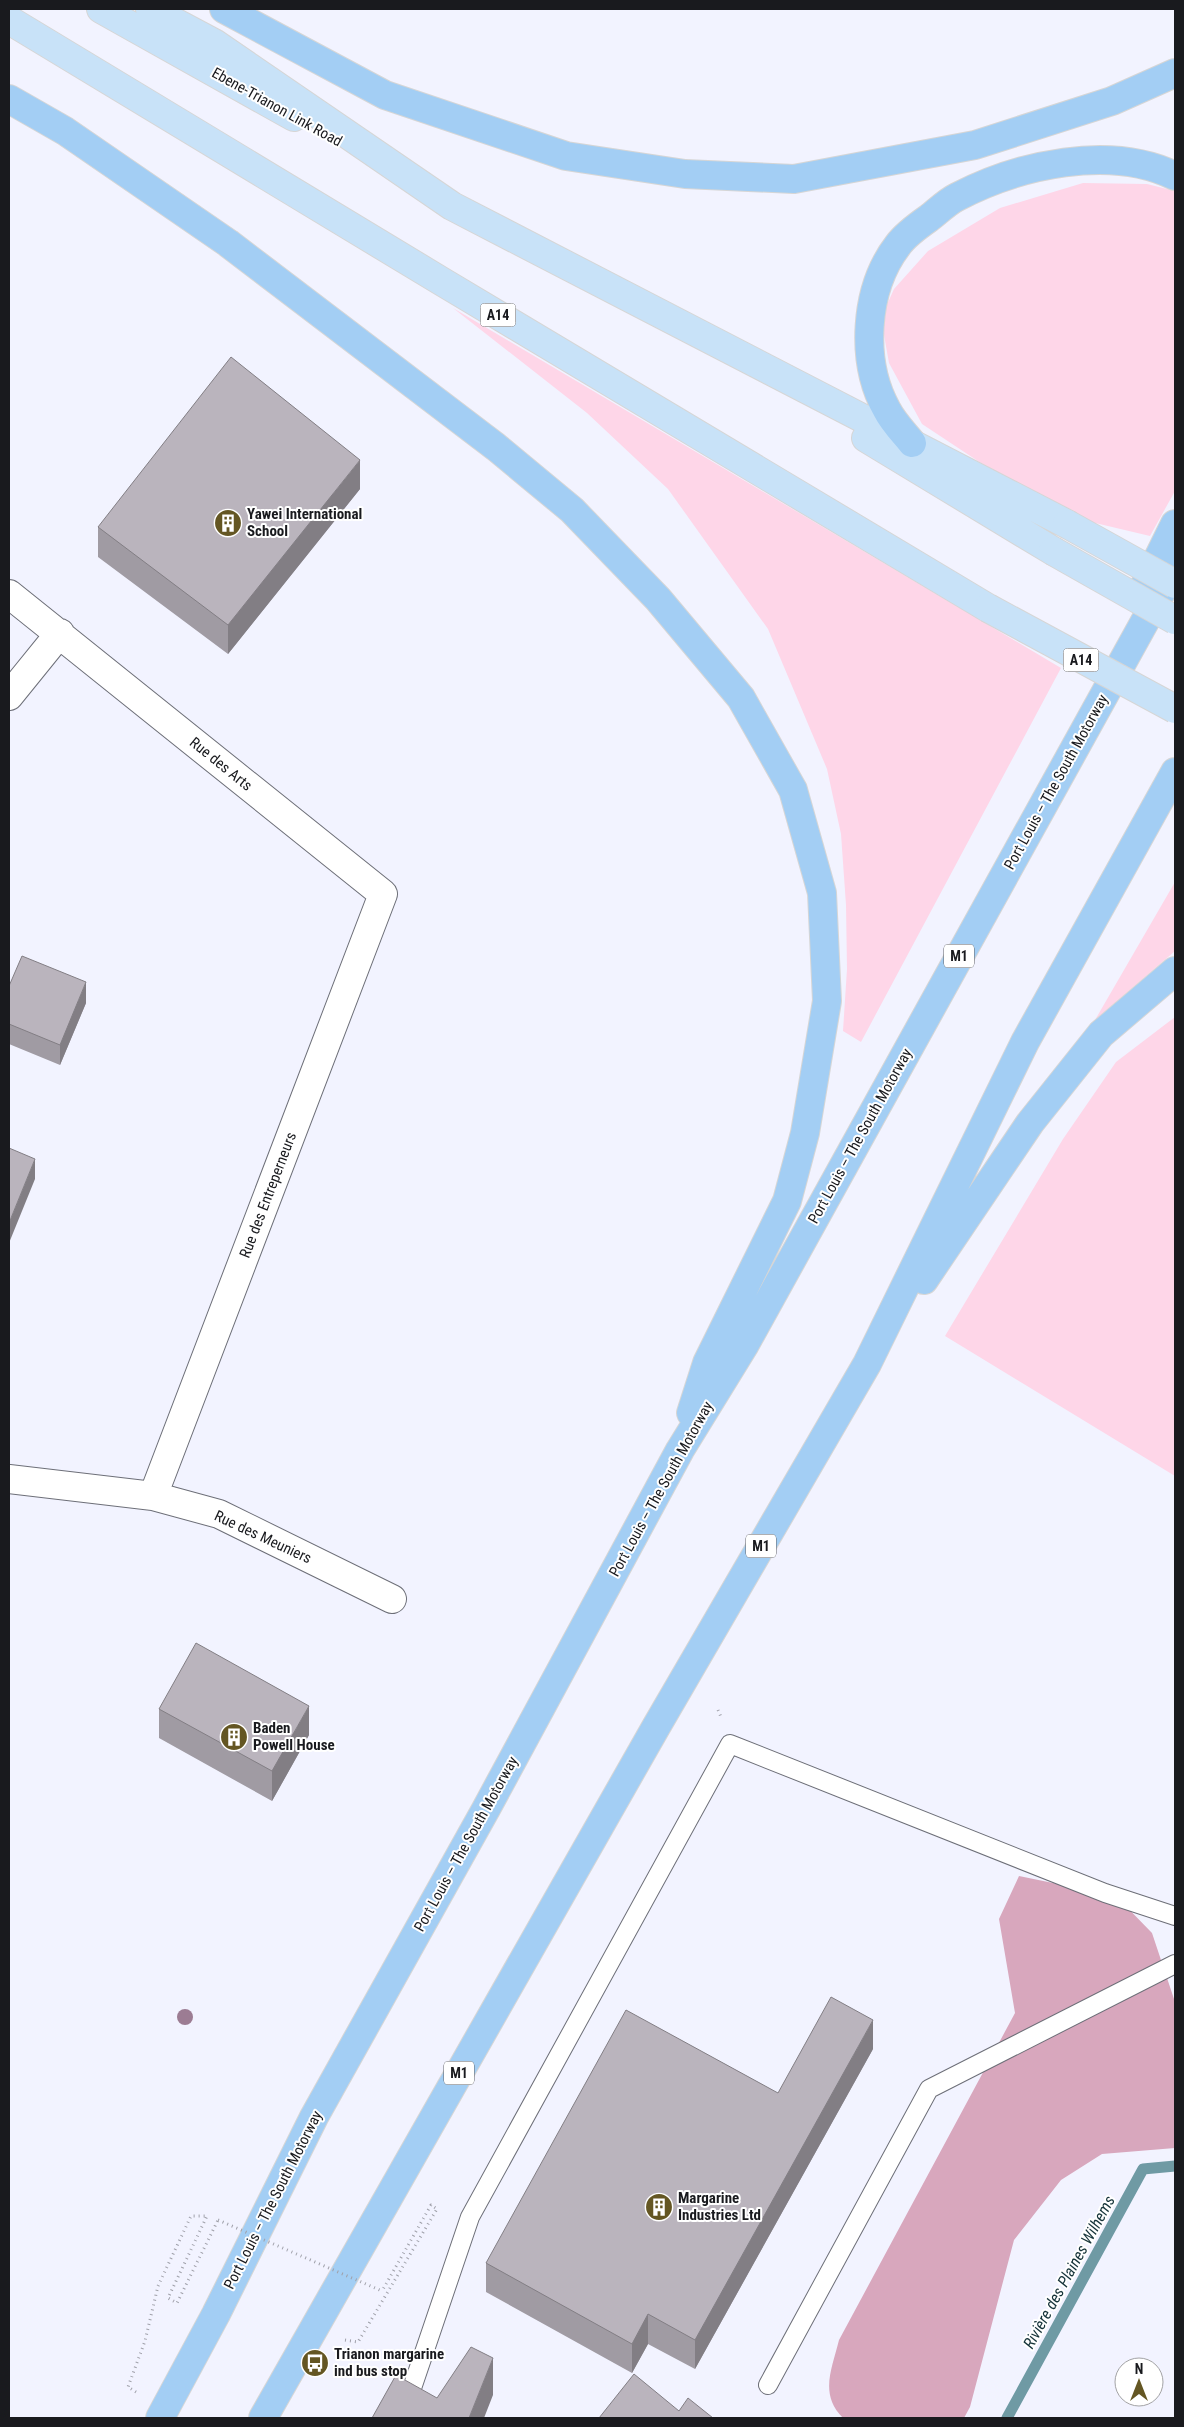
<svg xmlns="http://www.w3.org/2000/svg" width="1184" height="2427" font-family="'Roboto Condensed',sans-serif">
  <rect width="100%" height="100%" fill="#f2f3ff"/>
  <!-- green -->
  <path fill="#fed6e8" d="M1083 183 1147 184 1175 191V491L1150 536 1091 522 999 475 922 424 889 363 881 318 894 289 928 251 1000 208Z
    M453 308 1061 668 861 1042 843 1031 847 969 846 905 841 834 827 769 768 629 668 489 587 413Z
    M1175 882V951L1095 1020Z
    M1175 1017V1476L945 1336 1063 1139 1116 1062Z"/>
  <!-- forest -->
  <path fill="#d8a7bd" d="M1019 1876 1116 1896 1152 1933 1175 2002V2148L1102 2154 1061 2180 1014 2240 970 2407 964 2418H843C819 2394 832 2369 839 2340L1015 2013 999 1919Z"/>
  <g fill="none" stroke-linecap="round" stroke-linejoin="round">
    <!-- stream -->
    <path stroke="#6f9aa4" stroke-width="11" d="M1007 2418 1143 2169 1175 2166"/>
    <!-- lane casing -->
    <g stroke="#6d6f78" stroke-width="20">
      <path id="lane" d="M768 2385 929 2089 1175 1964
        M410 2394 470 2217 730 1744 1105 1893 1175 1916"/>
    </g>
    <!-- street casing -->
    <g stroke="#6d6f78" stroke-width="30">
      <path id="street" d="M9 594 383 894 153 1496
        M9 696 60 633
        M9 1479 153 1496 219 1514 392 1599"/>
    </g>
    <!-- primary casing -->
    <g stroke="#d6d6d6" stroke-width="30">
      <path id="primary" d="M101 9 294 117
        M150 9 214 43 452 206 1067 524
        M9 20 441 281 988 608
        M866 438 1053 551"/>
    </g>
    <!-- highway casing -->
    <g stroke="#d6d6d6" stroke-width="30">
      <path id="highway" d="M224 9 385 95 566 156 685 174 794 179 975 145 1112 101 1175 73
        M9 99 65 131 228 243 496 447 572 510 658 599 741 698 793 790 822 893 827 1001 805 1133 787 1201 707 1363 691 1413
        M912 443C904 433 893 422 887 410 860 362 864 289 898 245 906 234 919 225 929 218 938 211 947 202 957 197 1018 165 1110 144 1175 176
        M1143 589 1175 524
        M924 1280 1030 1123 1101 1034 1175 971
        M160 2418 216 2314 314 2117 486 1809 680 1450 744 1346 1175 567
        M263 2418 656 1727 867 1364 1025 1042 1175 772"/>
    </g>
    <!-- path -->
    <path stroke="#a0a1aa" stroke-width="3" stroke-dasharray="1 4" stroke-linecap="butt" d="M718 1710 721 1717
      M345 2340 358 2342 437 2209 431 2205 382 2291
      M136 2392 128 2387 145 2341 158 2286 191 2216H207L168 2298 177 2303 218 2220"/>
    <!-- lane -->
    <use href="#lane" stroke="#fff" stroke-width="18"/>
    <!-- street -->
    <use href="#street" stroke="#fff" stroke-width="28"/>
    <!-- primary -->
    <use href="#primary" stroke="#c8e2f8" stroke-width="28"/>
    <!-- highway -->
    <use href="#highway" stroke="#a3cef4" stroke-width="28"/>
    <!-- primary-bridge casing -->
    <g stroke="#d6d6d6" stroke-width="30" stroke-linecap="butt">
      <path id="primary-bridge" d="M1067 524 1175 584
        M1053 551 1175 620
        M988 608 1175 709"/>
    </g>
    <!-- path-bridge -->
    <path stroke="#a0a1aa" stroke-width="3" stroke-dasharray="1 4" stroke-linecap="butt" d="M218 2220 382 2291"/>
    <!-- primary-bridge -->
    <use href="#primary-bridge" stroke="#c8e2f8" stroke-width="28"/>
  </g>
  <!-- trees -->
  <circle fill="#9c7c93" cx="185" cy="2017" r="8"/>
  <!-- wall -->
  <path fill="#a09ba3" d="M360 489 228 654 98 557V527Z
    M9 986 86 1003 60 1065 9 1044Z
    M159 1709 309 1735 272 1801 159 1738Z
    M873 2049 695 2369 648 2344 632 2373 486 2292V2263L778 2093Z"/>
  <!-- shaded-wall -->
  <path fill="#827e84" d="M360 460V489L228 654V625Z
    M86 982V1003L60 1065V1045Z
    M35 1159V1179L9 1243V1223Z
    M309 1706V1735L272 1801V1771Z
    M873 2020V2049L695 2369V2340Z
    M648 2314V2344L632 2373V2344Z
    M493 2358V2395L484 2418H469Z"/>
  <!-- building -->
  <path fill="#bab4bd" stroke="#827e84" d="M231 357 360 460 228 625 98 527Z
    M22 956 86 982 60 1045 9 1024V986Z
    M9 1148 35 1159 9 1223Z
    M196 1643 309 1706 272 1771 159 1709Z
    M831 1997 873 2020 695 2340 648 2314 632 2344 486 2263 626 2010 778 2093Z
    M471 2347 493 2358 469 2418H372L396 2375 437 2398Z
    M634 2374 679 2411 688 2398 713 2418H599Z"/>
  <!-- icons -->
  <defs>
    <g id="building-disc" transform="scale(1.4375)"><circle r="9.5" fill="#645623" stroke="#fff"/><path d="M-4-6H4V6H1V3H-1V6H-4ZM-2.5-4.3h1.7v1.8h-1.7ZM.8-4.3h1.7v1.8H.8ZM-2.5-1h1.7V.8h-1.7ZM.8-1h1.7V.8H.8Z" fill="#fff"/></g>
    <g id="bus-disc" transform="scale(1.4375)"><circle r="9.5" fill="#645623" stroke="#fff"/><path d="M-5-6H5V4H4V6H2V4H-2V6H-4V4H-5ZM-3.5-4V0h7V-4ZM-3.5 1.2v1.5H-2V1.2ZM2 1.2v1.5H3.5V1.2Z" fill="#fff"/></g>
  </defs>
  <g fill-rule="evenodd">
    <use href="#building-disc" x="228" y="523"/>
    <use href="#building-disc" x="234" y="1737"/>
    <use href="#building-disc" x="659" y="2207"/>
    <use href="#bus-disc" x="315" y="2363"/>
  </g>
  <g text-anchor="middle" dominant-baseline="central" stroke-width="4" stroke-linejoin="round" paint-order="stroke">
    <!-- shield labels -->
    <g fill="#fff" stroke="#5e5f62" stroke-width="1">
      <rect x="480.5" y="303.5" width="35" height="23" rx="4"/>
      <rect x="1063.5" y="648.5" width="35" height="23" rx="4"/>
      <rect x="944" y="944.5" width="30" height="23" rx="4"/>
      <rect x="746" y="1534.5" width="30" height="23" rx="4"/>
      <rect x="444" y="2061.5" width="30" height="23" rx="4"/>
    </g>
    <g font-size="14" font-weight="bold" fill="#191a1e">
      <text x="498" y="315">A14</text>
      <text x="1081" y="660">A14</text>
      <text x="959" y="956">M1</text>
      <text x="761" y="1546">M1</text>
      <text x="459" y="2073">M1</text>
    </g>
    <!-- street labels -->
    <g font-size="15" fill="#191a1e" stroke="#fff">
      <text transform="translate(277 107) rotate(29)">Ebene-Trianon Link Road</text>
      <text transform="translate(221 764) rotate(39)">Rue des Arts</text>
      <text transform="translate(1056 782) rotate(-61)">Port Louis – The South Motorway</text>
      <text transform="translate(860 1136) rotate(-61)">Port Louis – The South Motorway</text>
      <text transform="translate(268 1195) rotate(-69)">Rue des Entreperneurs</text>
      <text transform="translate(661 1489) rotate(-61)">Port Louis – The South Motorway</text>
      <text transform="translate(263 1537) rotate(25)">Rue des Meuniers</text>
      <text transform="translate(466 1844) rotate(-61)">Port Louis – The South Motorway</text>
      <text transform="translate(273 2200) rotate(-63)">Port Louis – The South Motorway</text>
    </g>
    <!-- poi labels -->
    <g font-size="15" font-weight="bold" fill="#191a1e" stroke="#fff" text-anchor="start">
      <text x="247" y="514">Yawei International<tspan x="247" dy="17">School</tspan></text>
      <text x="253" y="1728">Baden<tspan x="253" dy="17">Powell House</tspan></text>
      <text x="678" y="2198">Margarine<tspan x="678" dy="17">Industries Ltd</tspan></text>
      <text x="334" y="2354">Trianon margarine<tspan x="334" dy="17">ind bus stop</tspan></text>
    </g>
    <!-- water labels -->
    <g font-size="16" font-style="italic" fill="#153339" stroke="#fff">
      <text transform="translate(1069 2272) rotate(-61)">Rivière des Plaines Wilhems</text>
    </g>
  </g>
  <!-- border -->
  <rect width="1184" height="2427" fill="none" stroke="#191a1e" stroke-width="20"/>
  <!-- north arrow -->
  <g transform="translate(1139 2382)"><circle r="24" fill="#ffffff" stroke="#a3a3a5"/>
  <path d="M0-4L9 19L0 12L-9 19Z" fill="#645623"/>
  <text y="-8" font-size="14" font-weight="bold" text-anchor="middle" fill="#191a1e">N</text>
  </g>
</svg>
